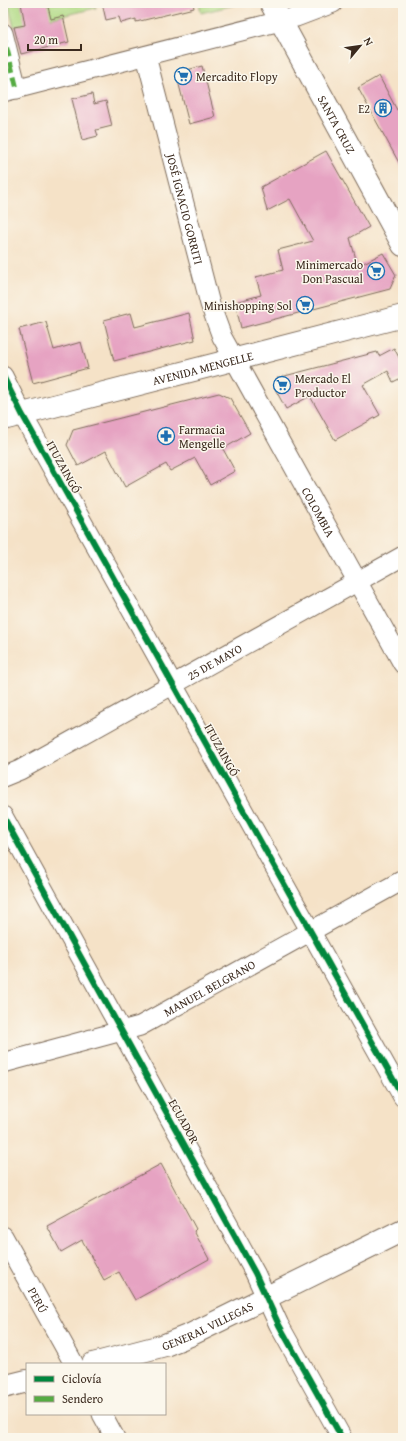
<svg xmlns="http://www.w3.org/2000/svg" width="406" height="1441" font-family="'Gentium Book Plus',serif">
  <rect width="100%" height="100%" fill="#fbf7ec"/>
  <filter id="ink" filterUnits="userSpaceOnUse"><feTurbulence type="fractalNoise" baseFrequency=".025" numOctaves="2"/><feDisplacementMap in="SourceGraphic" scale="8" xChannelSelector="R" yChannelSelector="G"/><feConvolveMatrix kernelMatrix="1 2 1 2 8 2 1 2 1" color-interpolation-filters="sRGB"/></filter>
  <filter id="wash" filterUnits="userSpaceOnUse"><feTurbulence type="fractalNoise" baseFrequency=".012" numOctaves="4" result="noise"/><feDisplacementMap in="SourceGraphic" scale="16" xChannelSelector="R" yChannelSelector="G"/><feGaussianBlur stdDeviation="0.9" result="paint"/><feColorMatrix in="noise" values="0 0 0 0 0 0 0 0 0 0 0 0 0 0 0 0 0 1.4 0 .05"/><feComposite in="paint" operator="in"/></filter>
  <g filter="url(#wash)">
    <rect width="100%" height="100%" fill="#f5e2c7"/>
    <!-- green -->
    <path fill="#b1da85" stroke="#768252" d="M8 3H21L22 9 25 8 28 24 14 27Z
      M47 3H95L96 8 48 19 45 4Z
      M199 3H235L234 5 201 13Z"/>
    <g id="blocks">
      <!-- building -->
      <path fill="#e6a3c2" d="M21 3H47L51 19 63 16 69 42 21 54 14 27 25 25Z
        M102 3H193L194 8 136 22V19L121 23 119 17 106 20Z
        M202 66 215 117 189 124 176 73Z
        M379 76 397 110 403 106V170L358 88Z
        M92 94 94 104 106 101 112 126 96 130 98 136 82 140 72 99Z
        M326 151 369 227 350 238 358 266 383 253 396 275 390 289 241 328 235 302 261 295 256 277 283 270 278 250 313 241 290 199 267 211 261 187Z
        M131 313 135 327 189 313 195 340 114 361 104 320Z
        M46 322 54 350 81 342 88 368 33 383 19 329Z
        M394 348 403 365V377L393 382 388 371 363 385 380 415 335 440 310 396 286 409 274 387 277 378 377 352 379 356Z
        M219 393 230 398 250 433 223 449 235 471 210 485 195 458 170 471 166 464 125 487 106 451 78 466 67 445 73 430Z
        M161 1164 196 1229 194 1231 209 1259 135 1300 119 1272 104 1280 82 1240 61 1252 47 1226Z"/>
    </g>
  </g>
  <g filter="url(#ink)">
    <use href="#blocks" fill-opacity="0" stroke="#7c6a59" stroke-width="1"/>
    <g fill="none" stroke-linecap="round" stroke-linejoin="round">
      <!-- minor casing -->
      <g stroke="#7c6a59" stroke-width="21">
        <g id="minor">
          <path d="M3 33 17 89"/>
          <path id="s1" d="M146 56 210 304 222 337 403 664"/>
          <path d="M3 92 296 17 333 3"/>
          <path d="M3 376 22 414 403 1097"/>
          <path id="s2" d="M3 777 20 770 403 556"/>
          <path d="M3 816 255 1273 279 1325 342 1438"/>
          <path id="s3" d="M3 1063 140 1026 403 880"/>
          <path id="s4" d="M3 1236 74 1364"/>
          <path d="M102 1414 115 1438"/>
        </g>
      </g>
      <!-- tertiary casing -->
      <g stroke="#7c6a59" stroke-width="24">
        <g id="tertiary">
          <path id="s5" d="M93 1364 165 1345 190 1335 403 1230"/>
          <path d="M3 1387 27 1381"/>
        </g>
      </g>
      <!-- secondary casing -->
      <g stroke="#7c6a59" stroke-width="24">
        <g id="secondary">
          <path id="s6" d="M271 3 403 245"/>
        </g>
      </g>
      <!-- primary casing -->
      <g stroke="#7c6a59" stroke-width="24">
        <g id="primary">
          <path id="s7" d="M3 419 403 316"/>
        </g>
      </g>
      <!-- minor -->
      <use href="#minor" stroke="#fff" stroke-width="19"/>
      <!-- tertiary -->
      <use href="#tertiary" stroke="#fff" stroke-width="22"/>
      <!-- secondary -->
      <use href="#secondary" stroke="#fff" stroke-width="22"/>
      <!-- primary -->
      <use href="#primary" stroke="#fff" stroke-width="22"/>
      <!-- quiet -->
      <path stroke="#55ab43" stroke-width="5" stroke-dasharray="10 5" stroke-linecap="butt" d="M3 33 17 89"/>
      <!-- cycleway casing -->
      <g stroke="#fbf7ec" stroke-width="8">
        <path id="cycleway" d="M3 376 22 414 403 1097
          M3 816 255 1273 279 1325 342 1438"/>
      </g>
      <!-- cycleway -->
      <use href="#cycleway" stroke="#00873e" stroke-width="6"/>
    </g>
  </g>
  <!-- icons -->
  <defs>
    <g id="supermarket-ring" transform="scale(0.9)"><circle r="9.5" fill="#fbf7ec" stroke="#1f6fb2" stroke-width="1.5"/><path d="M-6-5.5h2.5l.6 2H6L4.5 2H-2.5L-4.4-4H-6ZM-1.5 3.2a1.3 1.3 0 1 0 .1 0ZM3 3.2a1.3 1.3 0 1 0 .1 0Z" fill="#1f6fb2"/></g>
    <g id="building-ring" transform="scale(0.9)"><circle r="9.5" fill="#fbf7ec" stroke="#1f6fb2" stroke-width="1.5"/><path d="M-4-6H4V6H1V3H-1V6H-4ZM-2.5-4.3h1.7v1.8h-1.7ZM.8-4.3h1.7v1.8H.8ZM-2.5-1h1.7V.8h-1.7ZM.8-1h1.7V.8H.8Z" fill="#1f6fb2"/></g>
    <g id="pharmacy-ring" transform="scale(0.9)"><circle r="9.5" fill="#fbf7ec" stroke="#1f6fb2" stroke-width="1.5"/><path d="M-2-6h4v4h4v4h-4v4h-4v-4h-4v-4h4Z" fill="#1f6fb2"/></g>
  </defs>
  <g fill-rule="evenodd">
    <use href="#supermarket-ring" x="183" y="76"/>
    <use href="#building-ring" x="383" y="108"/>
    <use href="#supermarket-ring" x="376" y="271"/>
    <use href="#supermarket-ring" x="305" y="305"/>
    <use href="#supermarket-ring" x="282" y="385"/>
    <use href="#pharmacy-ring" x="166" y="436"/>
  </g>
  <g text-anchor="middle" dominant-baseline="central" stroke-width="3" stroke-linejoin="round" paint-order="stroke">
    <!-- poi labels -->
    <g font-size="12" fill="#3b2a1e" stroke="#fbf7ec" text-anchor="start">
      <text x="196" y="76">Mercadito Flopy</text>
      <text x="370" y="108" text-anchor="end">E2</text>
      <text x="363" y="264" text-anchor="end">Minimercado<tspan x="363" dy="14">Don Pascual</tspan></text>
      <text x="292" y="305" text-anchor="end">Minishopping Sol</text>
      <text x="295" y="378">Mercado El<tspan x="295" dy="14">Productor</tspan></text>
      <text x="179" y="429">Farmacia<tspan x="179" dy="14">Mengelle</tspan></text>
    </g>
    <!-- street labels -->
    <g font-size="12" fill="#3b2a1e" stroke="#fbf7ec">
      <text stroke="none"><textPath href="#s6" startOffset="138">SANTA CRUZ</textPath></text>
      <text stroke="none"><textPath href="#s1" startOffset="158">JOSÉ IGNACIO GORRITI</textPath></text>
      <text stroke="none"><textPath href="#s7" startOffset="206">AVENIDA MENGELLE</textPath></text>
      <text transform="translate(64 467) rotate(61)">ITUZAINGÓ</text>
      <text stroke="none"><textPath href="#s1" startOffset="491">COLOMBIA</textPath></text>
      <text stroke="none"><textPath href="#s2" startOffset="241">25 DE MAYO</textPath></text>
      <text transform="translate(222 750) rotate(61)">ITUZAINGÓ</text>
      <text stroke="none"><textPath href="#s3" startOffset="221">MANUEL BELGRANO</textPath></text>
      <text transform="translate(184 1121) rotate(61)">ECUADOR</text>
      <text stroke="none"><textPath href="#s4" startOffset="73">PERÚ</textPath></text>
      <text stroke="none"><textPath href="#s5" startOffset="121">GENERAL VILLEGAS</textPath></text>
    </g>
  </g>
  <!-- margin -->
  <rect width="406" height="1441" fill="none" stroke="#fbf7ec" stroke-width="16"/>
  <!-- legend -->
  <rect x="26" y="1363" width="140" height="52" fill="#fbf7ec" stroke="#aea59a"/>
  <rect x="34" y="1376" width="20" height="6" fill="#00873e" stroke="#aea59a"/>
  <text x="62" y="1383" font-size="12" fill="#3b2a1e">Ciclovía</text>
  <rect x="34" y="1396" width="20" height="6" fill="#55ab43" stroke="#aea59a"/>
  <text x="62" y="1403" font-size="12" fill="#3b2a1e">Sendero</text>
  <!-- north arrow -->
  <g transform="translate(360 46) rotate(61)" stroke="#fbf7ec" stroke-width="3" paint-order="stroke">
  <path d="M0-3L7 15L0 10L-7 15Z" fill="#3b2a1e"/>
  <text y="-6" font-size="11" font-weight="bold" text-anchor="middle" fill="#3b2a1e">N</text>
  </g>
  <!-- scale -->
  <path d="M28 44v6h53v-6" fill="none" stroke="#3b2a1e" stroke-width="2"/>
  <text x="34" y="44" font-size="12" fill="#3b2a1e" stroke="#fbf7ec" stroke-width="3" paint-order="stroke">20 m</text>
</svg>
